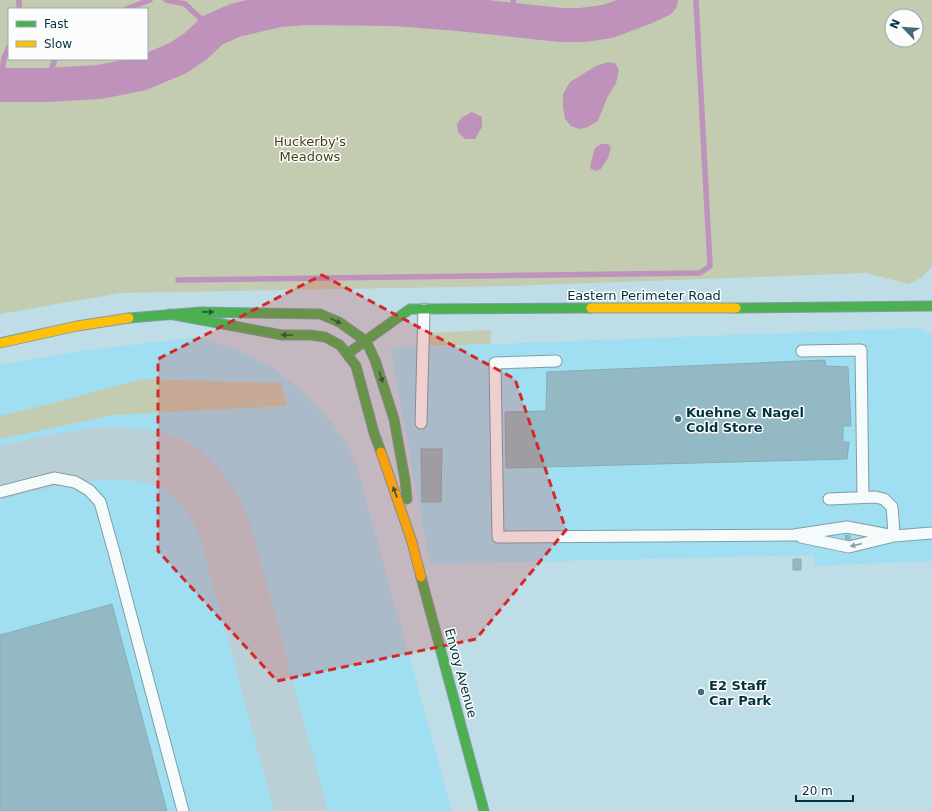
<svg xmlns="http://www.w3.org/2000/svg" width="932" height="811" font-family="'DejaVu Sans',sans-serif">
  <rect width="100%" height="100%" fill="#bedde6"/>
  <!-- built -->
  <path fill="#a0dff1" d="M918 328 932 335V561L815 566 814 555 430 564 390 348Z
    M197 337 237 350 274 368 305 394 326 415 343 439 356 464 452 811H167L112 605 0 635V365L81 351Z"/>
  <!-- green -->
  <path fill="#c3cbb1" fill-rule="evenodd" d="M0 0H932V267L922 277 909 284 866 273 509 286 120 293 0 314ZM9 9H147V59H9ZM892 16H916V40H892Z
    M491 330 490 344 425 346 426 333Z
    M142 379 281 383 287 406 114 415 0 439V416L61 401Z"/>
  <!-- water -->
  <path fill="#be92bb" d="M608 62 615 63 619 70 616 83 607 98 598 121 588 127 579 129 571 126 565 119 563 107V94L570 82 596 66Z
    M472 112 482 117V127L475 139H465L458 132 457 124 461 118Z
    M601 144H608L611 148 608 158 601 169 595 171 590 168 591 162 595 148Z"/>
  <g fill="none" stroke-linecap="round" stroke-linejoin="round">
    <!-- stream -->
    <path stroke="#be92bb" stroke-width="5.5" d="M166 0 185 4 213 30
      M513 0 516 20
      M19 9V0
      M126 9 150 0
      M395 9 396 0
      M258 15 260 0
      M0 83 4 58 9 47
      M46 85 55 59
      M178 280 700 273 710 266 696 0"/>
    <!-- river -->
    <path stroke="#be92bb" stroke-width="34" d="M0 85H46L99 82 140 74 157 67 178 58 196 46 213 30 236 20 280 10 304 8 395 9 459 14 561 25H581L598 23 609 21 644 8 661 0"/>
    <!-- taxiway -->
    <path stroke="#bad0d6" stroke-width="52" d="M0 473 45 462 96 454 122 453 158 458 173 464 182 469 201 488 210 499 217 511 227 537 301 811"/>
  </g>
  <!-- building -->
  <path fill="#93bac4" stroke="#88acb5" d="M825 360 826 366 848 367 851 426H843V442H849L847 459 506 468 505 412 546 411 547 372Z
    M421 449H442L441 502H422Z
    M845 535 850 536V540H846Z
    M793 559H801V570H793Z
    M112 604 167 811H0V635Z"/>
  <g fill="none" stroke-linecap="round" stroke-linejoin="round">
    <!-- lane casing -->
    <g stroke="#7f9da6" stroke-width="13">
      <path id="lane" d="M802 351 861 350 863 497
        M556 361 495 363 498 537 794 535 847 527 894 536
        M421 423 424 309
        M0 492 54 478 75 482 89 490 100 502 114 552 183 811
        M829 499 875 497 884 499 892 507 893 519 894 536
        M801 537 849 547 894 536 932 533"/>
    </g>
    <!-- fast casing -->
    <g stroke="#7f9da6" stroke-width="11">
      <path id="fast" d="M736 308 932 306
        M169 314 282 335H310L325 337 340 345 356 366 374 433 381 452
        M129 318 201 312 320 314 339 322 366 341 375 360 394 419 405 480 407 499
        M347 354 410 309 591 308
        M421 577 484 811"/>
    </g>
    <!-- slow casing -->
    <g stroke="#7f9da6" stroke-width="11">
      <path id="slow" d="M591 308H736
        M0 343 77 326 129 318
        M381 452 412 542 421 577"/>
    </g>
    <!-- lane -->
    <use href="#lane" stroke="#f5fafb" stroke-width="11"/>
    <!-- fast -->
    <use href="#fast" stroke="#4caf50" stroke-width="9"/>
    <!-- slow -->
    <use href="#slow" stroke="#ffc107" stroke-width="9"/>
  </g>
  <!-- one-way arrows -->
  <defs><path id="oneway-solid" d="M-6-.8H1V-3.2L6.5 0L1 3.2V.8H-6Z"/></defs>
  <g fill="#1b5d44">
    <use href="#oneway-solid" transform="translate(208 312) rotate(1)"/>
    <use href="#oneway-solid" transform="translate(336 321) rotate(26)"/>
    <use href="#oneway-solid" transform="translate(287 335) rotate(-178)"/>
    <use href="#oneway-solid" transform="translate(381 377) rotate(72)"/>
    <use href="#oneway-solid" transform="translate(395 492) rotate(-110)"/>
  </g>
  <use fill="#87a0a6" href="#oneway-solid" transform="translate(856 545) rotate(167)"/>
  <!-- marked area -->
  <path fill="#d62828" fill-opacity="0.2" stroke="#d62828" stroke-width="3" stroke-dasharray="8 5" stroke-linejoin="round" d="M322 275 515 379 566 530 476 639 277 681 158 551V359Z"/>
  <!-- markers -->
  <g fill="#426d78" stroke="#fcfcfc" stroke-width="1.5">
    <circle cx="678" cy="419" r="4"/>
    <circle cx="701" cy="692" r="4"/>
  </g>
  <g text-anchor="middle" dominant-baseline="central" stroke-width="3" stroke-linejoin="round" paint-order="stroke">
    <!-- park labels -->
    <g font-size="13" fill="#473f16" stroke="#fcfcfc">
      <text x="310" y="141">Huckerby's<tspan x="310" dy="15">Meadows</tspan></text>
    </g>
    <!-- street labels -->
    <g font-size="13" fill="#00313d" stroke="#fcfcfc">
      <text x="644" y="295">Eastern Perimeter Road</text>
      <text transform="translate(461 673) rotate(75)">Envoy Avenue</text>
    </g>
    <!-- poi labels -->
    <g font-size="13" font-weight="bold" fill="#00313d" stroke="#fcfcfc" text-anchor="start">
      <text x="686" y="412">Kuehne &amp; Nagel<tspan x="686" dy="15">Cold Store</tspan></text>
      <text x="709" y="685">E2 Staff<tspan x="709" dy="15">Car Park</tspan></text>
    </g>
  </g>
  <!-- legend -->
  <rect x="8" y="8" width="140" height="52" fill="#fcfcfc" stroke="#97abb0"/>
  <rect x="16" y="21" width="20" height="6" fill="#4caf50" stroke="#97abb0"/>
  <text x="44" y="28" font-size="12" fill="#00313d">Fast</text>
  <rect x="16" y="41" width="20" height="6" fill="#ffc107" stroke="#97abb0"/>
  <text x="44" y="48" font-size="12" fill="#00313d">Slow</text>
  <!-- north arrow -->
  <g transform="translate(904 28) rotate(295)"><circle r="19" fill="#fcfcfc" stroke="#97abb0"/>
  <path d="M0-3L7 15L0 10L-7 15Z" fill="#426d78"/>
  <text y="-6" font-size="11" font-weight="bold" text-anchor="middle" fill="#00313d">N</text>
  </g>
  <!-- scale -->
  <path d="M796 795v6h57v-6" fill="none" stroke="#00313d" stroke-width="2"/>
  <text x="802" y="795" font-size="12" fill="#00313d" stroke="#fcfcfc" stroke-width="3" paint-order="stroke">20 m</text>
</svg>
